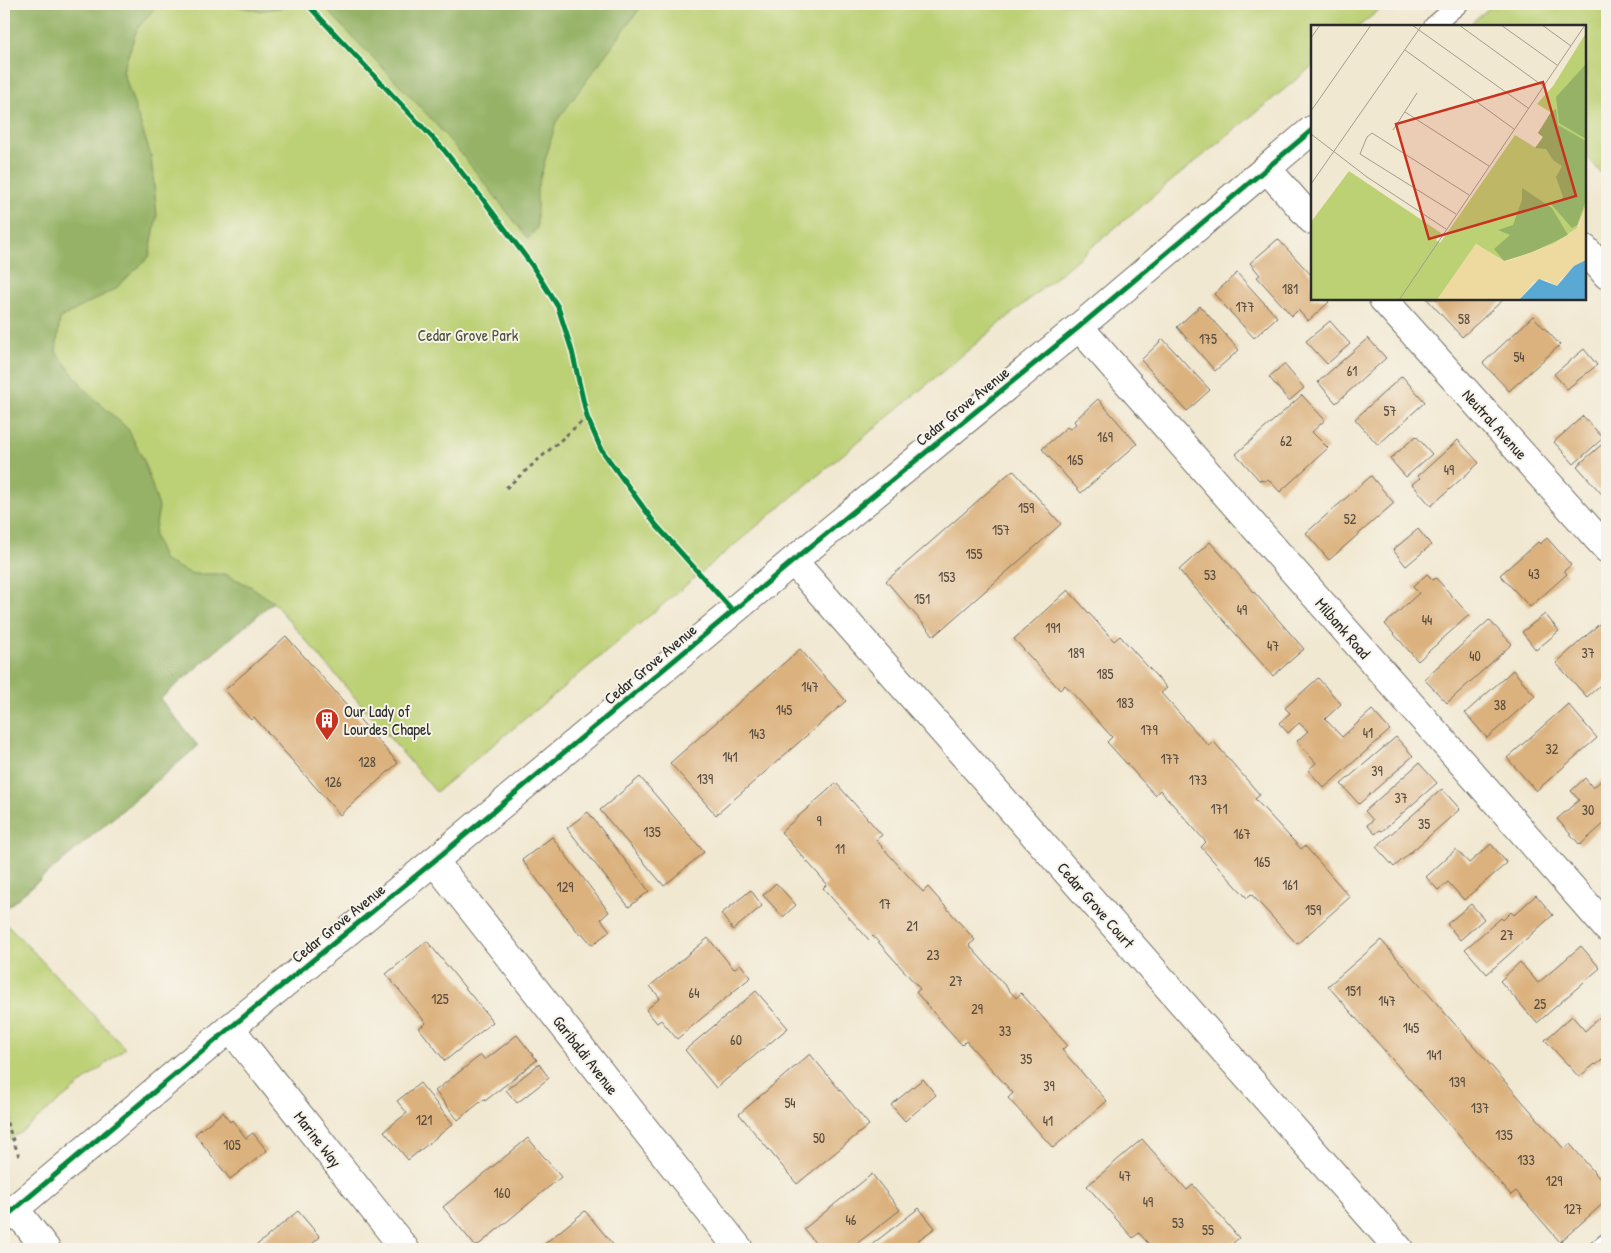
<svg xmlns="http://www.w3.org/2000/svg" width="1611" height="1253" font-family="'Patrick Hand',sans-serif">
  <rect width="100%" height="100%" fill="#f7f3e8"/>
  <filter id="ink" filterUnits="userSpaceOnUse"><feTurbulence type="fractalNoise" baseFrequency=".02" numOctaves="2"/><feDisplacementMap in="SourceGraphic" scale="10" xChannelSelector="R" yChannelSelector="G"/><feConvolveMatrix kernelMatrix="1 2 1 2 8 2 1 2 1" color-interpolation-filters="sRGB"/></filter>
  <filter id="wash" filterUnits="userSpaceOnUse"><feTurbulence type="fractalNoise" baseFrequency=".0096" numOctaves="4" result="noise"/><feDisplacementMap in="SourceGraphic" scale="20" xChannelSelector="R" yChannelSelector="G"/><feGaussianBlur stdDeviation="1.12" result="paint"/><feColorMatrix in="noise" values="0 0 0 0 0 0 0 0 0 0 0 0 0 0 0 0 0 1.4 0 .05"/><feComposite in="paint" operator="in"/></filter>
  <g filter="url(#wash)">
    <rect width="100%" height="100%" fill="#f1e8d1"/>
    <!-- green -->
    <path fill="#bcd074" stroke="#747e50" d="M4 4H1387L1359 26H1312V66L1303 74 1164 187 589 666 436 792 273 602 160 699 198 746 4 910Z
      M1494 4H1607V180L1585 154V26H1475L1472 22Z
      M4 921 125 1048 20 1133 4 1142Z"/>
    <!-- forest -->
    <path fill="#95b266" stroke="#606e48" d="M4 4H158L137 29 123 71 151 156 157 215 149 257 115 289 60 318 56 352 87 392 128 429 144 461 159 507 154 535 164 561 193 574H225L252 587 273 602 160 699 198 746 4 910Z
      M228 4H285L287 7 258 11Z
      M322 4H643L556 122 537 189V228L528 239C494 195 460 150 422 109 389 73 354 40 322 4Z"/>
    <g id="blocks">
      <!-- building -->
      <path fill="#dbb17d" d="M1278 239 1312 276V299H1326L1329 302 1308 321 1298 310 1292 316 1257 277 1260 275 1250 263Z
        M1237 273 1277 317 1254 338 1214 294Z
        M1427 299H1504L1462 337Z
        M1200 306 1239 350 1215 371 1177 327Z
        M1533 316 1560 345 1509 391 1483 363Z
        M1330 321 1350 344 1327 364 1306 341Z
        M1368 338 1386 358 1336 403 1318 382Z
        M1163 339 1210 390 1187 411 1141 360Z
        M1584 349 1597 365 1567 389 1554 374Z
        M1284 364 1304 388 1289 401 1269 377Z
        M1402 376 1425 402 1378 445 1355 419Z
        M1302 395 1325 420 1312 432 1328 448 1280 492 1268 479 1265 481 1259 480 1236 454Z
        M1098 399 1137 444 1081 493 1042 449 1067 427 1070 429 1076 424 1074 421Z
        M1583 416 1603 438 1574 464 1554 442Z
        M1416 436 1432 454 1406 477 1390 459Z
        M1458 440 1479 463 1431 506 1412 484 1420 478 1418 476Z
        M1607 440V500L1577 466Z
        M1013 470 1061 524 934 636 886 581Z
        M1371 476 1394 503 1329 560 1306 533Z
        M1418 529 1431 545 1406 566 1393 550Z
        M1547 538 1571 565 1564 571 1567 574 1530 607 1500 575 1538 542 1540 544Z
        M1210 542 1304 649 1273 676 1179 570Z
        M1427 574 1433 580 1436 578 1469 615 1418 661 1385 624 1419 593 1413 587Z
        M1068 590 1114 641 1120 636 1167 688 1161 693 1209 746 1214 742 1260 795 1255 799 1301 849 1305 846 1350 897 1297 944 1251 894 1247 898 1224 873 1201 847 1206 842 1160 790 1155 795 1107 742 1112 737 1065 685 1060 690 1014 639Z
        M1545 614 1559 631 1536 650 1522 632Z
        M1607 617V679L1587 697 1556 663Z
        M1489 620 1512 644 1447 703 1424 679Z
        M286 636 398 763 340 815 254 717 251 720 225 690Z
        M800 649 846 701 716 815 670 763Z
        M1513 670 1535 696 1487 738 1465 713Z
        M1318 678 1341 704 1325 719 1342 737 1372 710 1390 730 1324 788 1308 770 1316 763 1297 741 1308 731 1299 723 1288 733 1279 723 1290 713 1285 708Z
        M1568 704 1597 738 1536 791 1507 758Z
        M1396 737 1413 756 1359 804 1341 784Z
        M1419 763 1437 783 1382 831 1380 830 1375 834 1367 825 1373 820 1365 811Z
        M1607 775V821L1580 845 1557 819 1579 800 1571 791 1585 778 1593 788Z
        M640 777 704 852 664 886 600 810Z
        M836 783 882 835 876 840 900 867 923 892 928 887 975 940 969 945 992 971 1016 998 1021 993 1067 1045 1062 1050 1107 1101 1053 1148 1008 1098 1013 1093 966 1041 962 1045 938 1018 916 992 920 989 873 936 869 940 823 888 827 884 781 832Z
        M1442 789 1460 809 1394 867 1376 847Z
        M588 812 649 891 629 907 567 828Z
        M552 837 609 912 601 919 610 931 592 945 582 933 580 935 522 860Z
        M1491 844 1507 863 1464 900 1448 882 1438 890 1426 877 1456 849 1469 863Z
        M776 883 796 905 783 917 763 895Z
        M751 890 762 906 733 930 721 914Z
        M1536 895 1553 915 1487 974 1465 949 1501 918 1503 920 1511 912 1514 915Z
        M1471 904 1484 919 1460 940 1447 924Z
        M708 938 734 969 740 964 751 977 677 1039 661 1020 657 1023 646 1010 660 998 650 986Z
        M1381 940 1564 1149 1570 1144 1607 1187V1200L1560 1242 1516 1191 1511 1195 1328 986Z
        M427 941 493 1022 445 1061 419 1028 426 1023 386 974Z
        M1581 946 1600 968 1537 1023 1500 981 1520 962 1538 983Z
        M756 991 788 1028 716 1088 685 1050Z
        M1602 1015 1606 1019 1607 1018V1056L1596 1065 1595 1064 1579 1077 1545 1040 1572 1016 1585 1031Z
        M517 1035 537 1060 485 1101 484 1099 458 1120 435 1091 481 1055 485 1060Z
        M810 1054 869 1125 797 1184 739 1114Z
        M539 1064 549 1078 517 1103 506 1090Z
        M923 1079 936 1095 905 1121 891 1105Z
        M420 1083 453 1124 408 1160 384 1131 407 1113 397 1101Z
        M223 1112 230 1122 232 1120 246 1138 253 1133 267 1151 230 1179 195 1134Z
        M528 1138 561 1177 476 1247 443 1207Z
        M1142 1139 1187 1190 1193 1185 1216 1211 1239 1238 1233 1243 1239 1249H1153L1139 1233 1133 1238 1087 1186Z
        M872 1174 900 1210 850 1249H820L804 1229Z
        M919 1208 935 1228 917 1241 923 1249H866Z
        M298 1211 320 1237 306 1249H252Z
        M585 1211 615 1247 613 1249H538Z"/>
    </g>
  </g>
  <g filter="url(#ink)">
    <use href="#blocks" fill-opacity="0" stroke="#706d65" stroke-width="1"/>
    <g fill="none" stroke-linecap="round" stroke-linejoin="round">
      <!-- lane casing -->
      <g stroke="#706d65" stroke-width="20">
        <path id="lane" d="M1433 26 1459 4
          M1598 1249 1607 1242"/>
      </g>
      <!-- street casing -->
      <g stroke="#706d65" stroke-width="30">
        <path id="street" d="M1267 169 1312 220
          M1383 299 1607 549
          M1079 327 1607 928
          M793 561 1399 1249
          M434 861 739 1249
          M230 1028 405 1249
          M15 1209 46 1249"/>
      </g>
      <!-- secondary casing -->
      <g stroke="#706d65" stroke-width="30">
        <path id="secondary" d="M1585 249 1607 275
          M4 1218 230 1028 434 861 793 561 1079 327 1312 130"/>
      </g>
      <!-- path -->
      <path stroke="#706d65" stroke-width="3" stroke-dasharray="4 4" stroke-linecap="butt" d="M506 488 587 417
        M4 1115 20 1159"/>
      <!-- lane -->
      <use href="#lane" stroke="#fff" stroke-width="18"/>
      <!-- street -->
      <use href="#street" stroke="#fff" stroke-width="28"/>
      <!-- secondary -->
      <use href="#secondary" stroke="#fff" stroke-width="28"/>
      <!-- cycleway casing -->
      <g stroke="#f7f3e8" stroke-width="8">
        <path id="cycleway" d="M307 4 444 150 482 198 531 264 558 307 572 351 587 417 601 449 656 525 733 611
          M4 1218 230 1028 434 861 793 561 1079 327 1312 130"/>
      </g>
      <!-- cycleway -->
      <use href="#cycleway" stroke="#00873e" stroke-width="5"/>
    </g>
  </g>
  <!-- icons -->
  <defs>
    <g id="building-pin" transform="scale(1.25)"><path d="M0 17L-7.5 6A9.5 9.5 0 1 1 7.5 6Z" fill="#c8321e" stroke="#f7f3e8"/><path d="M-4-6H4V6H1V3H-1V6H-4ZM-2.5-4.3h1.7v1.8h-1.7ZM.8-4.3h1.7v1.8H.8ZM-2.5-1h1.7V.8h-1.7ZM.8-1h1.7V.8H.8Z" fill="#fff"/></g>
  </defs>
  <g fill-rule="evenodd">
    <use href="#building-pin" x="327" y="720"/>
  </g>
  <g text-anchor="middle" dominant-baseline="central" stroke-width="4" stroke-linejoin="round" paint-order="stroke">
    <!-- number labels -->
    <g font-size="14" fill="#574c40">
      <text x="1290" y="288">181</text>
      <text x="1245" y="306">177</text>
      <text x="1464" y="318">58</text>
      <text x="1208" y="338">175</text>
      <text x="1519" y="356">54</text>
      <text x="1352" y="370">61</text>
      <text x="1390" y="410">57</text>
      <text x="1105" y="436">169</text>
      <text x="1286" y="440">62</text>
      <text x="1075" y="459">165</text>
      <text x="1449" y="469">49</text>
      <text x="1026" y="507">159</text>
      <text x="1350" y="518">52</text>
      <text x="1001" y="529">157</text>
      <text x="974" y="553">155</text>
      <text x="1534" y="573">43</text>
      <text x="1210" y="574">53</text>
      <text x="947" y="576">153</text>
      <text x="922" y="598">151</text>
      <text x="1242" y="609">49</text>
      <text x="1427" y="619">44</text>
      <text x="1053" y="627">191</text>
      <text x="1273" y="645">47</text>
      <text x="1076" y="652">189</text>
      <text x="1588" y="652">37</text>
      <text x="1475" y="655">40</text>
      <text x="1105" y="673">185</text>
      <text x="810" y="686">147</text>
      <text x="1125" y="702">183</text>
      <text x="1500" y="704">38</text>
      <text x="784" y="709">145</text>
      <text x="1149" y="729">179</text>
      <text x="1368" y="732">41</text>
      <text x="757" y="733">143</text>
      <text x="1552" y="748">32</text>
      <text x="730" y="756">141</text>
      <text x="1170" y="758">177</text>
      <text x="367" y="761">128</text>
      <text x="1377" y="770">39</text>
      <text x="705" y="778">139</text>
      <text x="1198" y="779">173</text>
      <text x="333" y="781">126</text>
      <text x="1401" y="797">37</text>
      <text x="1219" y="808">171</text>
      <text x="1588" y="809">30</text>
      <text x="819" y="820">9</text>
      <text x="1424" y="823">35</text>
      <text x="652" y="831">135</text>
      <text x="1242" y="833">167</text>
      <text x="840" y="848">11</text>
      <text x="1262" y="861">165</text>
      <text x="1290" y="884">161</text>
      <text x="565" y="886">129</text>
      <text x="885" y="903">17</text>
      <text x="1313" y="909">159</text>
      <text x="912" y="925">21</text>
      <text x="1507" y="934">27</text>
      <text x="933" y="954">23</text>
      <text x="956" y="980">27</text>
      <text x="1353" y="990">151</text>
      <text x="694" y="992">64</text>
      <text x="440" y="998">125</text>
      <text x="1387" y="1000">147</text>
      <text x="1540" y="1003">25</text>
      <text x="977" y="1008">29</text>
      <text x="1411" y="1027">145</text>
      <text x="1005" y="1030">33</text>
      <text x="736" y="1039">60</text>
      <text x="1434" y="1054">141</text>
      <text x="1026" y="1058">35</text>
      <text x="1457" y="1081">139</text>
      <text x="1049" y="1085">39</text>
      <text x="790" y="1102">54</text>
      <text x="1480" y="1107">137</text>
      <text x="424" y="1119">121</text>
      <text x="1048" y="1120">41</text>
      <text x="1504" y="1134">135</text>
      <text x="819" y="1137">50</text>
      <text x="232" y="1144">105</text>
      <text x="1526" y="1159">133</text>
      <text x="1125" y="1175">47</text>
      <text x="1554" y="1180">129</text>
      <text x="502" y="1192">160</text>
      <text x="1148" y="1201">49</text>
      <text x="1573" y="1208">127</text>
      <text x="851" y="1219">46</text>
      <text x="1178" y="1222">53</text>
      <text x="1208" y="1229">55</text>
    </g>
    <!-- park labels -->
    <g font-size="16" fill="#4f543d" stroke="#f7f3e8">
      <text x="468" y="335">Cedar Grove Park</text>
    </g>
    <!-- street labels -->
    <g font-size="16" fill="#2b2b2b" stroke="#f7f3e8">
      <text transform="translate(962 406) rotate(-39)">Cedar Grove Avenue</text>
      <text transform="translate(1495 424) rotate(48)">Neutral Avenue</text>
      <text transform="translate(1343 628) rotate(49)">Milbank Road</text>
      <text transform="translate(650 664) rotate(-40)">Cedar Grove Avenue</text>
      <text transform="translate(1096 905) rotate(49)">Cedar Grove Court</text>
      <text transform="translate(338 923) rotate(-39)">Cedar Grove Avenue</text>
      <text transform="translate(586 1055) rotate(52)">Garibaldi Avenue</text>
      <text transform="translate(318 1139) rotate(52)">Marine Way</text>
    </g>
    <!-- poi labels -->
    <g font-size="16" fill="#2b2b2b" stroke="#f7f3e8" text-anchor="start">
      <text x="344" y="711">Our Lady of<tspan x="344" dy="18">Lourdes Chapel</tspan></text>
    </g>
  </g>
  <!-- overview -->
  <g transform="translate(1311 25)">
    <rect width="275" height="275" fill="#f1e8d1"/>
    <path d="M275 8V180L266 203 244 218 193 236 165 219 126 275H0V197L38 146 127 206 130 208 125 215 129 218 204 110 225 123 232 112 227 108 241 88 226 79 242 61Z" fill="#bcd074"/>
    <path d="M275 39V114L248 98 245 72ZM245 84 247 100 275 116V175L266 200 261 203 239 178 250 176 252 172 245 152 251 141 242 135 235 124 224 123 232 112 227 108 240 87ZM211 163 241 183 257 210 222 227 193 236 183 224 199 210 187 205 202 200 211 175Z" fill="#95b266"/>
    <path d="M275 180V235L250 254 246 261 235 255 223 257 208 275H126L165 219 193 236 200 235 244 218 261 207 268 201Z" fill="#eeda9e"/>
    <path d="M275 235V275H208L228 254 246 261 263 241Z" fill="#5aa8d4"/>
    <path fill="none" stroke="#a29c8f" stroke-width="1" d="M101 0 217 83M148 0 232 61M190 0 246 40M231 0 260 21M0 13 9 0M94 25 203 104M0 86 60 0M94 87 178 141M82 105 106 68M0 109 56 152 135 204M0 159 111 0M145 189 49 129 56 112 61 108 158 170M88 275 274 0"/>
    <path fill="#c8321e" fill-opacity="0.15" stroke="#c8321e" stroke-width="2.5" d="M232 57 265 171 118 214 85 99Z"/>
    <rect width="275" height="275" fill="none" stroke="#2b2b2b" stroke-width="2.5"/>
  </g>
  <!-- margin -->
  <rect width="1611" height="1253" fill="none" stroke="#f7f3e8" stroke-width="20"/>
</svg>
